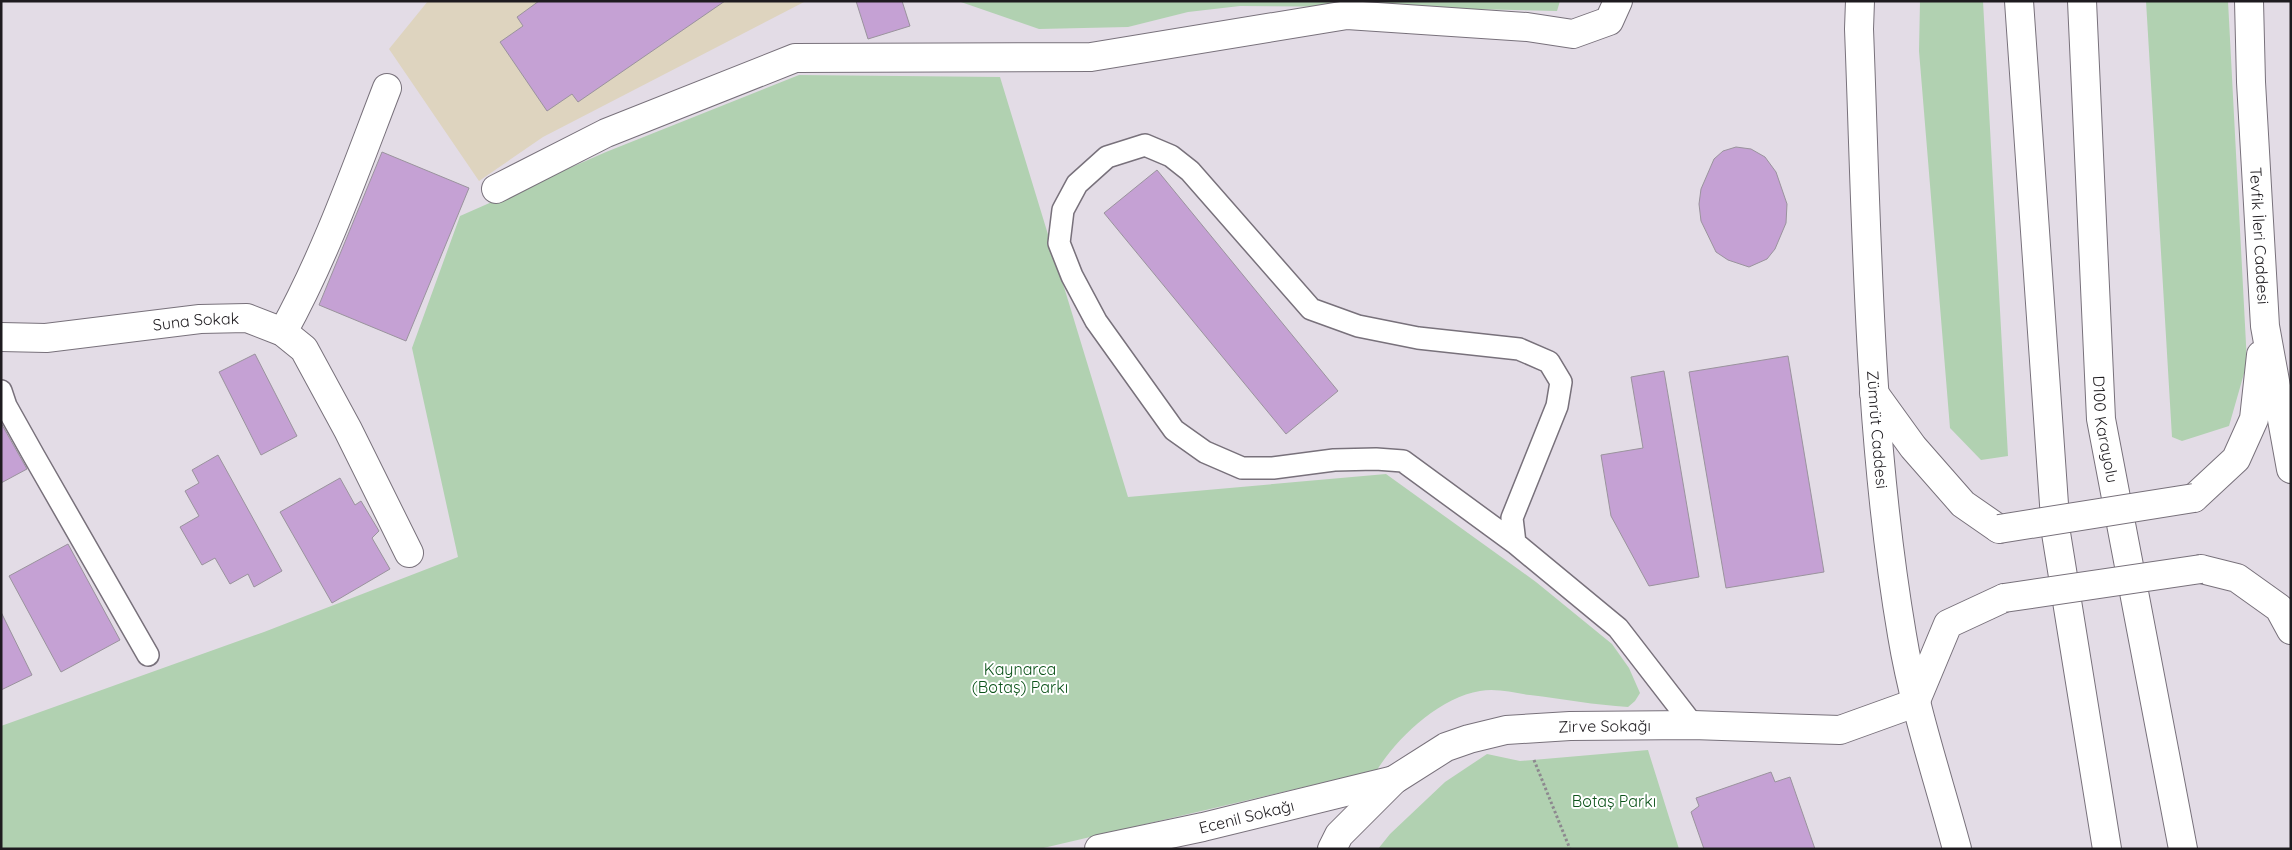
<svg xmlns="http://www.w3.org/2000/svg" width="2292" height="850" font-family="Quicksand,sans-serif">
  <rect width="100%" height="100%" fill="#e3dce6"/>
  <!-- education -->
  <path fill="#ded4bf" d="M428 1H806L543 137 479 181 389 49Z"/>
  <!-- green -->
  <path fill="#b1d1b1" d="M958 1H1560L1557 11 1379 7 1240 6 1188 12 1128 27 1039 29Z
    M1920 1H1983L2008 456 1981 460 1950 428 1919 51Z
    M2146 1H2228L2247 363 2229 426 2182 441 2172 437Z
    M799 75 1000 77 1128 497 1386 474 1536 582 1612 644 1629 668 1640 693 1635 701 1628 707C1595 705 1563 699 1530 695 1514 693 1497 688 1480 691 1440 697 1397 738 1377 770L1039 849H1V726L264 632 458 557 412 348 460 216 606 152Z
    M1648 750 1679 849H1378L1390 834 1445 782 1487 754 1520 761Z"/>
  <!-- building -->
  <path fill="#c5a1d4" stroke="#9a939d" d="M539 1H725L578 102 572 94 547 111 500 42 523 26 517 17Z
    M856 1H902L910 26 868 39Z
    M1736 147 1751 149 1765 157 1776 172 1787 204 1786 223 1775 249 1767 259 1749 267 1728 260 1716 252 1701 221 1699 204 1701 189 1714 159 1723 151Z
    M382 152 469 188 406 341 319 305Z
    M1157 170 1338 391 1286 434 1104 213Z
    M255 354 297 436 261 455 219 372Z
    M1788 356 1824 572 1726 588 1689 372Z
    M1664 371 1699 577 1649 586 1611 516 1601 455 1643 448 1631 377Z
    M1 423 27 469 1 483Z
    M218 455 282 571 254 587 248 574 230 584 215 558 202 565 180 527 199 516 185 491 199 483 192 470Z
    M340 478 355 505 361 501 379 531 372 538 390 569 332 603 280 512Z
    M68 544 120 640 61 672 9 576Z
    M1 612 32 675 1 690Z
    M1771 772 1775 782 1790 777 1815 849H1704L1691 812 1699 806 1696 798Z"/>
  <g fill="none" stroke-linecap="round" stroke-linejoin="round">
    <!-- lane casing -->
    <g stroke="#78717b" stroke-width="24">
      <path id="lane" d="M1 391 6 406 34 456 148 655
        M1515 543 1403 461 1376 459 1334 460 1273 468H1242L1205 452 1174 430 1096 321 1072 276 1059 243 1063 210 1077 184 1107 157 1145 145 1171 156 1190 171 1311 309 1358 326 1418 338 1519 349 1549 362 1561 382 1557 406 1512 518 1515 543 1618 628 1693 725"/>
    </g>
    <!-- street casing -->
    <g stroke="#78717b" stroke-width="30">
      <g id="street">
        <path d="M496 189 606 133 795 58 1091 57 1347 15 1527 27 1573 34 1609 21 1618 1"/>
        <path d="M283 332C326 254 355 171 387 88"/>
        <path id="s1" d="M1 337 46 338 200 319 247 318 283 332 304 349 348 430 409 553"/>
        <path id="s2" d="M1099 849 1203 827 1394 780"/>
        <path id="s3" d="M1332 849 1339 835 1394 780 1446 747 1469 739 1506 730 1570 726 1693 725 1840 730 1915 703"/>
      </g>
    </g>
    <!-- primary casing -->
    <g stroke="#78717b" stroke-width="30">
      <g id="primary">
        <path id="s4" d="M1860 1 1859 29C1867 231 1868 435 1902 635 1914 708 1938 778 1957 849"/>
        <path id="s5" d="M2249 1 2251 82 2265 326 2291 469"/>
        <path d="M1874 393 1913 447 1963 504 1999 529"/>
        <path d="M2194 498 2236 459 2254 419 2261 355"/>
        <path d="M2201 569 2237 578 2279 608 2291 630"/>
        <path d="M1915 703 1948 624 2004 598"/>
      </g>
    </g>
    <!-- highway casing -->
    <g stroke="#78717b" stroke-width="30">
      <g id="highway">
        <path d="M2019 1 2056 533 2107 849"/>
        <path id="s6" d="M2082 1 2101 419 2183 849"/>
      </g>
    </g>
    <!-- path -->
    <path stroke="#8d888f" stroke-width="3" stroke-dasharray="2.5 2.5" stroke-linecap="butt" d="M1534 760 1570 849"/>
    <!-- lane -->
    <use href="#lane" stroke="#fff" stroke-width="21"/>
    <!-- street -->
    <use href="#street" stroke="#fff" stroke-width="28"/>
    <!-- primary -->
    <use href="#primary" stroke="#fff" stroke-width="28"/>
    <!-- highway -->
    <use href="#highway" stroke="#fff" stroke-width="28"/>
    <!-- primary-bridge casing -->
    <g stroke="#78717b" stroke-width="30" stroke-linecap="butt">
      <path id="primary-bridge" d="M1999 529 2194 498
        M2004 598 2201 569"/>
    </g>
    <!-- primary-bridge -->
    <use href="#primary-bridge" stroke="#fff" stroke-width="28"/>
  </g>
  <g text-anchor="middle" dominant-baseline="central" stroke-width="4" stroke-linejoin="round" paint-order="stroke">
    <!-- street labels -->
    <g font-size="16" fill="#1e1b1f" stroke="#fff">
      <text stroke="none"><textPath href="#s5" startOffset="235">Tevfik İleri Caddesi</textPath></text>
      <text stroke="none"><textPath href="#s1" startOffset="196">Suna Sokak</textPath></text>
      <text stroke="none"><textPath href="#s6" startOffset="429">D100 Karayolu</textPath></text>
      <text stroke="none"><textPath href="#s4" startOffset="429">Zümrüt Caddesi</textPath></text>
      <text stroke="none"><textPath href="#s3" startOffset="316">Zirve Sokağı</textPath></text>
      <text stroke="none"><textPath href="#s2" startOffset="151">Ecenil Sokağı</textPath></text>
    </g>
    <!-- park labels -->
    <g font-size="16" fill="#0c531a" stroke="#fff">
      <text x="1020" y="669">Kaynarca<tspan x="1020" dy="18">(Botaş) Parkı</tspan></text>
      <text x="1614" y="801">Botaş Parkı</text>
    </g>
  </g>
  <!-- border -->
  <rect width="2292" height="850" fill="none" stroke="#1e1b1f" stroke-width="5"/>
</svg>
